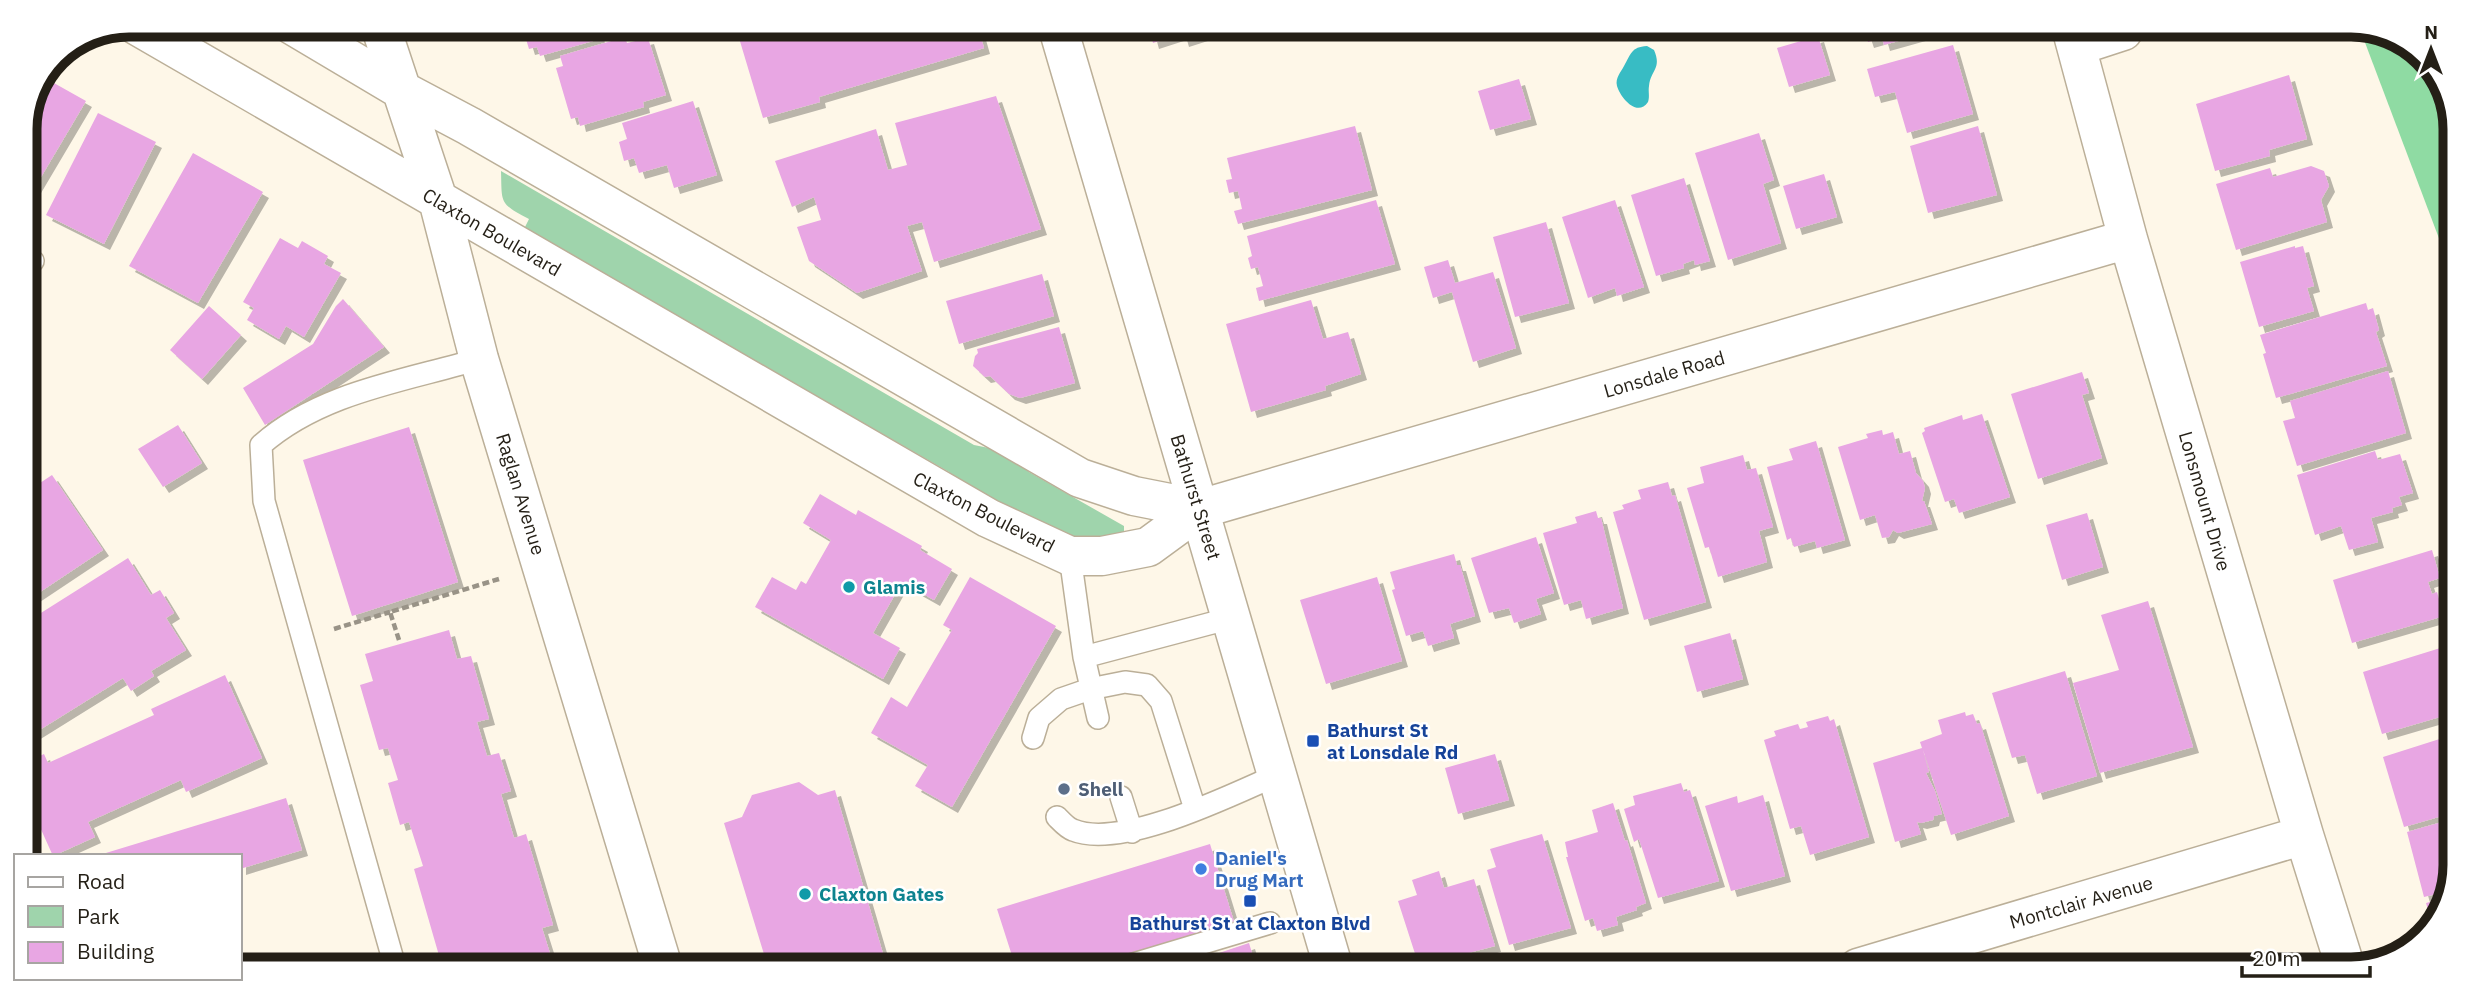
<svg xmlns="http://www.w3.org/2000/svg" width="2480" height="994" font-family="'IBM Plex Sans',sans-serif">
  <defs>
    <filter id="shadow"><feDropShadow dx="6" dy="6" stdDeviation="0" flood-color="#0004"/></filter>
  </defs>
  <rect width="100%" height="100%" fill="#fef7e8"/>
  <!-- green -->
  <path fill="#9fd4ac" d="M501 171 974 445 999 450 1029 472 1124 526V535L1079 543 971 492 949 472 524 229 529 219C499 203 502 204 501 171Z"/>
  <!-- forest -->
  <path fill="#8fdba3" d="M2361 32H2391L2434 66 2455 122 2454 278Z"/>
  <!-- water -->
  <path fill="#38bcc4" d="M1647 46 1654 50C1662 69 1651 69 1649 86 1648 91 1650 97 1648 102 1637 118 1620 97 1617 86 1615 78 1621 72 1624 66 1631 54 1631 47 1647 46Z"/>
  <!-- building -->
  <path fill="#e8a6e3" filter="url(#shadow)" d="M522 26H623V27L598 34 600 39 540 56 537 47 529 49Z
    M740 27H978L984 48 819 97 820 102 763 118 736 28Z
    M1149 28H1203L1205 34 1183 41 1181 34 1153 43Z
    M1864 30 1934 31 1884 45 1882 38 1868 42Z
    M1818 36 1830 75 1789 87 1777 48Z
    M625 37 627 43 648 38 666 95 643 102 644 107 580 126 578 117 571 119 556 68 563 66 560 56Z
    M1953 45 1973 114 1907 133 1895 92 1875 97 1867 69Z
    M2289 75 2307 139 2269 150 2270 156 2215 171 2196 104Z
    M45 78 86 101 25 204V122Z
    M1519 79 1531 119 1490 130 1478 91Z
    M996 96 1041 229 934 262 922 222 907 226 922 271 857 293 809 261 797 227 821 220 814 197 792 207 775 161 876 129 888 170 907 165 895 123Z
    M693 101 717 175 674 188 667 165 639 173 634 158 624 161 619 142 627 139 622 123Z
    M98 113 156 142 104 244 46 215Z
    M1355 126 1372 190 1238 224 1234 211 1242 209 1238 191 1229 193 1226 180 1232 179 1227 158Z
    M1978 126 1997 195 1928 213 1910 146Z
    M1759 133 1774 180 1763 184 1781 243 1728 260 1695 153Z
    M193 153 263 192 198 303 129 266Z
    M2311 166 2324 171 2329 186 2321 200 2327 222 2236 250 2216 184 2270 168 2273 177Z
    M1824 174 1837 217 1796 229 1783 186Z
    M1684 178 1710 261 1695 265 1694 260 1683 264 1684 268 1656 276 1631 195Z
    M1376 200 1395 264 1259 301 1256 288 1263 286 1258 267 1251 269 1248 258 1252 256 1247 236Z
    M1615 200 1644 287 1617 296 1615 288 1588 298 1562 217Z
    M1546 222 1569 303 1515 317 1493 237Z
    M280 238 298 248 302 241 328 256 324 264 341 273 304 337 286 326 279 339 247 320 254 308 243 302Z
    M2295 246V248L2303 246 2314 286 2307 288 2314 311 2259 327 2240 262Z
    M1448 260 1455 283 1493 272 1516 348 1473 362 1452 292 1433 298 1424 267Z
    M1042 274 1054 316 959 344 946 301Z
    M343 299 384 347 265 425 243 388 313 344 336 306Z
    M1311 300 1323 339 1348 332 1361 374 1325 386 1326 390 1251 412 1226 324Z
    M2366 303 2368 310 2373 308 2379 330 2376 332 2387 366 2276 398 2263 354 2266 353 2260 335Z
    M209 306 241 335 202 379 170 350Z
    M1059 327 1075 383 1020 398 1009 394 990 376 985 377 973 366 975 356 978 353 977 349Z
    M25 368 34 383 25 394Z
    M2388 371 2406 433 2297 466 2283 421 2295 418 2290 401Z
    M2082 372 2089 393 2082 395 2102 458 2038 479 2011 394Z
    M1982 414 2010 497 1959 513 1954 499 1945 502 1922 433 1925 431 1924 428 1962 415 1963 420Z
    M178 425 202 463 163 487 138 449Z
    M409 427 458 582 352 616 303 460Z
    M1882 430 1883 435 1893 432 1899 454 1910 451 1916 473 1923 481 1925 488 1922 501H1924L1932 524 1898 533 1893 530 1889 537 1882 538 1875 515 1860 520 1838 447 1868 438 1866 434Z
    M1816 441 1845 540 1817 548 1815 541 1794 547 1791 538 1787 540 1767 467 1793 460 1789 449Z
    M2375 451 2378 460 2400 454 2413 493 2399 497 2402 505 2392 508 2393 512 2371 518 2378 542 2349 550 2341 526 2315 535 2297 475Z
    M1743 455 1747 470 1756 468 1773 527 1759 531 1767 562 1718 577 1709 547 1705 548 1687 488 1704 483 1700 467Z
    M52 475 103 550 25 602V493Z
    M1668 482 1672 496 1675 495 1706 602 1644 620 1613 512 1624 509 1622 505 1641 499 1638 490Z
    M820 494 856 515 858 510 922 546 920 550 952 569 934 600 902 582 873 633 900 648 883 679 755 607 772 577 796 590 801 581 806 584 831 540 803 523Z
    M1596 511 1598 518H1601L1623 608 1586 619 1581 600 1564 605 1543 533 1577 523 1575 517Z
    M2087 513 2103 567 2062 580 2046 525Z
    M1536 537 1554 593 1536 599 1541 614 1514 623 1509 608 1489 613 1471 558Z
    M2432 550 2440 578 2428 582 2432 594 2437 592 2444 616 2352 643 2333 580Z
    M1454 554 1457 565H1460L1475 616 1450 624 1454 638 1428 646 1423 631 1406 636 1392 590 1395 589 1390 572Z
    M128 558 151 595 160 590 174 613 166 618 186 650 151 671 154 676 131 691 123 678 25 739V623Z
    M970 577 1056 626 952 807 915 786 928 765 871 733 891 697 907 707 952 630 943 625Z
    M1377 577 1402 661 1326 684 1300 600Z
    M2148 601 2193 747 2100 773 2073 683 2119 670 2101 615Z
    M449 630 457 659 471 656 489 719 477 722 487 756 499 753 511 791 501 794 514 838 526 834 553 925 542 928 553 963H453L451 955 440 959 414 869 423 866 409 822 400 825 388 783 398 780 388 748 379 750 360 685 373 681 365 654Z
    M1730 633 1743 679 1697 692 1684 646Z
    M2450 645V714L2382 734 2363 672Z
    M2065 671 2097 776 2037 794 2025 755 2012 758 1992 693Z
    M225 675 262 758 186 792 181 780 88 822 95 837 53 856 25 794V763L44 754 48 763 154 715 151 709Z
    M1965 712 1966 716 1973 714 1977 724 1980 723 2009 816 1951 835 1923 750 1929 772 1926 773 1935 791 1942 814 1934 816 1933 820 1921 823 1917 822 1921 834 1895 842 1873 763 1922 748 1920 742 1942 734 1938 720Z
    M1828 716 1830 721 1834 719 1869 837 1810 855 1801 826 1790 829 1764 740 1776 736 1774 731 1798 724 1800 729 1808 727 1806 722Z
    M2449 736V814L2404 827 2383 757Z
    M1495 754 1509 800 1458 814 1445 768Z
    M799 782 818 795 835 790 886 964H767L724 823 742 817 752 795Z
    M1681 783 1684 792 1690 790 1719 881 1658 898 1639 839 1634 842 1624 809 1635 805 1633 796Z
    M1763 795 1785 876 1731 891 1705 806 1737 796 1738 803Z
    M286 798 302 850 240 869V856H96Z
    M1613 803 1625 841 1627 840 1646 903 1636 907 1637 910 1616 917 1618 925 1597 931 1593 918 1585 921 1566 857H1568L1565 842 1598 832 1592 810Z
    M2449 820 2448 891 2424 897 2407 832Z
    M1542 834 1571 928 1509 945 1487 870 1496 867 1490 849Z
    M1210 844 1235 925 1101 965H1015L997 909Z
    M1439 871 1444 888 1474 879 1495 946 1419 966 1398 901 1417 895 1412 880Z
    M2448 897V905L2432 924 2426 903Z
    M1249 943 1256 966H1195L1206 962 1210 956Z"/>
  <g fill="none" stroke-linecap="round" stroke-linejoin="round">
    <!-- service casing -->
    <g stroke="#bbaf98" stroke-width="24">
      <path id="service" d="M25 255 33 261
        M1070 556 1084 657 1098 718
        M1084 657 1231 618
        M1033 738 1039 718 1061 699 1090 689 1125 682 1147 685 1161 701 1195 809
        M1121 797 1132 832
        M1057 817C1061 821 1067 828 1073 830 1121 850 1231 795 1277 775
        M394 963 264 501 261 445C321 392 405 381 479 359
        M1130 965 1270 923"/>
    </g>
    <!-- minor casing -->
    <g stroke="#bbaf98" stroke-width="41">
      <path id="minor" d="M136 25 988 518 1070 556H1102L1148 547 1200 509 2128 239
        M292 25 403 91 469 126 1080 478 1134 496 1200 509
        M380 25 438 200 479 359 662 964
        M2072 31 2128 239 2304 835 2346 969
        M2077 46 2123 31
        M1858 968 2304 835"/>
    </g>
    <!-- secondary casing -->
    <g stroke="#bbaf98" stroke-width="41">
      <path id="secondary" d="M1058 28 1333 966"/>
    </g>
    <!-- path -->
    <path stroke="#999387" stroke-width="4.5" stroke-dasharray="7 3.5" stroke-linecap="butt" d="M334 629 390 612
      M399 640 390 612 499 579"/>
    <!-- service -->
    <use href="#service" stroke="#fff" stroke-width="21"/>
    <!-- minor -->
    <use href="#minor" stroke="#fff" stroke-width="38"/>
    <!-- secondary -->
    <use href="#secondary" stroke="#fff" stroke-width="38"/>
  </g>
  <!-- markers -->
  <g fill="#0f9aa8" stroke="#fff" stroke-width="2.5">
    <circle cx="849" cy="587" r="7"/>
    <circle cx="805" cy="894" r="7"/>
  </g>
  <g fill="#1a4fb4" stroke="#fff" stroke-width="2.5">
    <rect x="1306" y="734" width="14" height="14" rx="3.5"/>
    <rect x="1243" y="894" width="14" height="14" rx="3.5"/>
  </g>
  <circle fill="#5c6f8a" stroke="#fff" stroke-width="2.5" cx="1064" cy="789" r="7"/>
  <circle fill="#3f7fe0" stroke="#fff" stroke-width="2.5" cx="1201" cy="869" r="7"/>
  <g text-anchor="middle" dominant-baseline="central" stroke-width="5" stroke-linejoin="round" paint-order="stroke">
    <!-- street labels -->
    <g font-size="19" fill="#241f16" stroke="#fff">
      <text transform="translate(492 232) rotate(30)">Claxton Boulevard</text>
      <text transform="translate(1664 374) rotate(-16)">Lonsdale Road</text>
      <text transform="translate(521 494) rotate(73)">Raglan Avenue</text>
      <text transform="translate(1196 497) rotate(73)">Bathurst Street</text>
      <text transform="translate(2205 501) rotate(74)">Lonsmount Drive</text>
      <text transform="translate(984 512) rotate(27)">Claxton Boulevard</text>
      <text transform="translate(2081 902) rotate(-16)">Montclair Avenue</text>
    </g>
    <!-- culture labels -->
    <g font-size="19" font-weight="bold" fill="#0d838f" stroke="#fff" text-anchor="start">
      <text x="863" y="587">Glamis</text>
      <text x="819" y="894">Claxton Gates</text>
    </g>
    <!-- transit labels -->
    <g font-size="19" font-weight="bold" fill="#164399" stroke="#fff" text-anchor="start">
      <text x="1327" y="730">Bathurst St<tspan x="1327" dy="22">at Lonsdale Rd</tspan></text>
      <text x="1250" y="923" text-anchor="middle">Bathurst St at Claxton Blvd</text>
    </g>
    <!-- service labels -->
    <g font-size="19" font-weight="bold" fill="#4e5e75" stroke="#fff" text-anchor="start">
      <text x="1078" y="789">Shell</text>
    </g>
    <!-- shop labels -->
    <g font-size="19" font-weight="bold" fill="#366cbe" stroke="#fff" text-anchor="start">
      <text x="1215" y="858">Daniel's<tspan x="1215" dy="22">Drug Mart</tspan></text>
    </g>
  </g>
  <!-- crop -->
  <path d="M0 0H2480V994H0ZM129 37H2351A92 92 0 0 1 2443 129V865A92 92 0 0 1 2351 957H129A92 92 0 0 1 37 865V129A92 92 0 0 1 129 37Z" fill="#fff" fill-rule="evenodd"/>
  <path fill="none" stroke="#241f16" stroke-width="9" d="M129 37H2351A92 92 0 0 1 2443 129V865A92 92 0 0 1 2351 957H129A92 92 0 0 1 37 865V129A92 92 0 0 1 129 37Z"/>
  <!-- legend -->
  <rect x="14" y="854" width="228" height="126" fill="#ffffff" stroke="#a7a5a2" stroke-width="2"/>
  <rect x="28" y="877" width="35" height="10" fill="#ffffff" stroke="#a7a5a2" stroke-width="2"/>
  <text x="77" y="889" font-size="21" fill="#241f16">Road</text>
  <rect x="28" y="906" width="35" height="21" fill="#9fd4ac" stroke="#a7a5a2" stroke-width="2"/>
  <text x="77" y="924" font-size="21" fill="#241f16">Park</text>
  <rect x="28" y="942" width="35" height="21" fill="#e8a6e3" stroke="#a7a5a2" stroke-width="2"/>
  <text x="77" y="959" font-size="21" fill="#241f16">Building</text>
  <!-- north arrow -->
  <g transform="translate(2431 49)" stroke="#ffffff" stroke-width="5" paint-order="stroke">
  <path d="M0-5L12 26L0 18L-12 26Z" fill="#241f16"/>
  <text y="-10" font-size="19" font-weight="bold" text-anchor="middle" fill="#241f16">N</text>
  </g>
  <!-- scale -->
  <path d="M2242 966v10h128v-10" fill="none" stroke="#241f16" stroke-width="3.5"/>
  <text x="2252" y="966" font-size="21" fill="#241f16" stroke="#ffffff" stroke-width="5" paint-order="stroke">20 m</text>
</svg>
